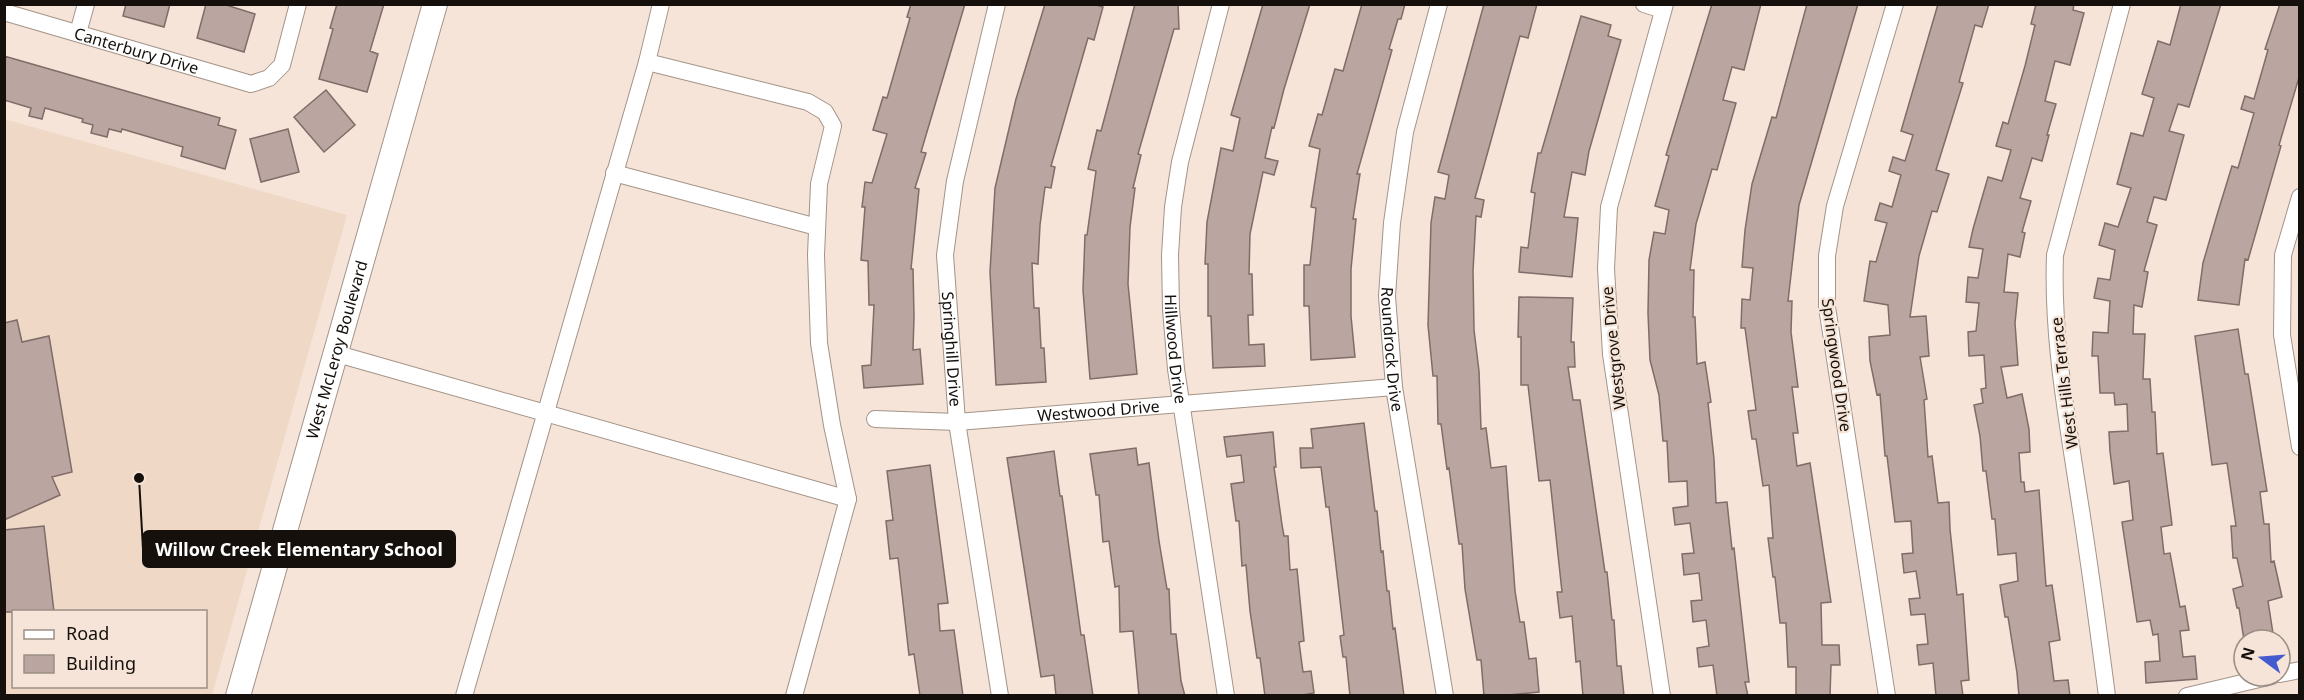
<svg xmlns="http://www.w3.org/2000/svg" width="2304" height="700" font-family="'Noto Sans',sans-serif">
  <rect width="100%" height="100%" fill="#f5e4d7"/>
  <!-- built -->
  <path fill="#efd9c6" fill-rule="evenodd" d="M4 119 347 215 212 695H5ZM14 612H206V686H14Z"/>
  <!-- building -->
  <path fill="#baa5a0" stroke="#806c68" stroke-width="1.5" d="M126 4H170L164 27 123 16Z
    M206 4H223L255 14 244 52 197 38Z
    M337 4H384L370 51 378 54 367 92 319 79 333 29 330 28Z
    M911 4H965L921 152 926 153 915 188 919 189 911 269H913L914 317 913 350 920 349 923 384 864 388 862 366 871 365 874 305H869L868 261 861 260 865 207H862L865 182 872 183 887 134 873 130 883 97 887 98 910 18 907 17Z
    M1045 4H1093L1103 7 1094 40 1088 38 1051 166 1055 167 1051 188 1045 187 1040 225 1038 264 1032 263 1034 308H1039L1041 348H1044L1046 382 996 385 990 272 995 188 1016 99Z
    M1135 4H1178L1179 29H1174L1138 154 1141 155 1133 188H1135L1130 227 1128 284 1137 374 1090 379 1083 290 1085 235H1087L1096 171 1088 169 1097 130 1101 131Z
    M1263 4H1310L1284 89 1274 128 1272 127 1265 158 1278 161 1274 175 1263 172 1250 234 1249 274H1252L1253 315H1248L1249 345 1264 344 1265 366 1213 368 1211 316H1208V264H1205L1207 222 1221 148 1233 151 1240 118 1231 115Z
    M1362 4H1405L1401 19H1398L1389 49 1392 50 1357 174H1360L1353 219H1356L1351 269V316L1355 357 1311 360 1309 306H1304V265H1310L1316 208 1311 207 1320 149 1309 146 1318 114 1322 115 1335 69 1343 71Z
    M1484 4H1537L1528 38 1520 36 1475 198 1484 200 1481 217 1476 216 1473 271 1474 330 1479 371 1481 429 1486 428 1491 468 1506 466 1515 591 1520 622H1524L1529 659 1536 658 1539 692 1498 696H1484L1481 660H1477L1465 589 1462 544H1459L1449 468 1447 469 1441 424H1438L1437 376H1433L1428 325 1431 223 1435 197 1445 199 1449 175 1438 172Z
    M1712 4H1761L1744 70 1732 67 1723 100 1736 103 1717 170 1712 169 1696 224 1690 270H1694L1693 317H1695L1697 364 1705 362 1711 402 1708 403 1714 459 1716 503 1727 502 1732 549 1734 548 1749 682H1745L1748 696H1717L1713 665 1699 667 1697 648 1709 646 1706 620 1693 622 1691 601 1702 600 1699 573 1684 575 1682 554 1694 553 1690 523 1675 525 1673 508 1688 506 1687 481 1669 482 1667 441H1663L1659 395 1650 360 1648 313 1649 260 1654 232 1665 234 1669 210 1655 206 1669 156 1666 155Z
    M1807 4H1858L1799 205 1788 301H1792L1791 332 1798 387H1792L1798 433H1793L1797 466 1810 463 1831 602 1821 603 1822 645H1839L1840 665H1831L1830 696H1796V667H1788L1786 623H1780L1775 577H1773L1768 538H1773L1769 485 1763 486 1756 439H1752L1748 411 1756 410 1745 328H1741L1742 299 1750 300 1753 268 1742 267 1745 230 1752 184 1772 117 1776 118Z
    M1938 4H1989L1982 27 1975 25 1959 82 1963 83 1936 170 1949 174 1937 212 1932 211 1919 256 1910 317 1926 316 1929 356 1920 357 1927 399 1924 400 1928 457 1932 456 1938 503 1949 502 1950 529 1957 595 1963 594 1969 680 1961 681 1963 696H1936L1933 663 1919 665 1917 645 1928 644 1925 614 1911 615 1909 599 1920 598 1916 571 1904 573 1902 554 1913 553 1911 521 1895 522 1887 456H1885L1880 394 1877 395 1870 361 1869 337 1890 335 1888 305 1864 301 1870 261 1876 262 1887 223 1875 220 1880 203 1892 207 1901 175 1889 171 1893 157 1905 161 1913 135 1901 131Z
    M2036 4H2074L2073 10 2084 13 2070 65 2055 61 2045 101 2056 104 2047 135H2049L2042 161 2032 158 2020 198 2031 201 2022 232 2025 233 2020 257 2008 254 2004 292 2018 293 2015 323 2018 365 2001 367 2007 398 2022 394 2029 429 2030 452 2019 453 2021 482H2024L2025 492 2039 490 2046 586 2052 585 2060 640 2049 642 2054 681 2068 680 2070 696H2019L2017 673 2008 617H2005L2000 585 2018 581 2016 553 1998 555 1995 519H1992L1986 471H1983L1980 436 1974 405 1983 403 1981 389 1986 388 1984 355 1969 356 1968 332 1976 331 1979 303 1966 302 1968 277 1978 278 1983 249 1969 247 1973 229 1988 177 2002 181 2011 150 1996 146 2003 122 2008 124 2025 66 2035 25 2031 24Z
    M2181 4H2221L2189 107 2178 104 2169 131 2184 135 2166 200 2154 197 2147 222 2157 225 2144 271 2148 272 2142 307 2134 305 2133 334H2145L2143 379H2150L2152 412H2155L2157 454 2163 453 2172 525 2161 527 2164 554 2170 553 2180 607 2185 606 2189 630 2180 631 2183 657 2195 656 2197 679 2146 683 2145 662 2160 661 2158 634 2153 635 2150 620 2137 622 2122 522 2133 520 2129 481 2114 484 2110 451 2109 432 2128 431 2127 404 2115 405 2114 393H2100L2098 356H2092L2093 332 2108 333 2110 301 2094 298 2098 278 2110 280 2115 250 2099 245 2105 223 2118 227 2131 188 2117 184 2131 133 2143 136 2154 98 2142 94 2158 41 2170 45Z
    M2280 4H2300V74L2279 145 2281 146 2248 260 2245 259 2239 305 2198 300 2203 263 2217 215 2232 166 2238 168 2254 113 2241 109 2245 96 2254 99 2268 50 2265 49Z
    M1581 16 1611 25 1608 36 1621 40 1589 151 1585 175 1572 172 1564 217 1578 218 1572 277 1519 272 1521 247 1528 248 1535 193 1531 192 1538 153H1541Z
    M4 56 220 118 218 125 236 130 225 169 181 156 183 147 122 129 121 132 109 129 107 137 91 133 93 125 82 122 83 119 45 108 42 119 29 116 31 108 4 100Z
    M326 90 355 125 324 152 294 117Z
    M288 129 299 172 261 182 250 139Z
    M1519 297 1573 298 1571 342H1574L1575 367H1568L1573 400H1580L1605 572H1607L1612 620H1614L1617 666H1621L1624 696H1583L1580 661 1576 662 1572 616 1560 618 1557 592H1562L1550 480 1539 481 1528 385H1521V337H1518Z
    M17 320 22 342 49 336 72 472 52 477 60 495 4 520V323Z
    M2238 329 2245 374H2248L2267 491 2260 492 2264 524H2269L2271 562 2274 561 2282 597 2268 601 2274 640H2244L2239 608H2237L2233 589 2243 586 2237 558H2233L2231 526H2236L2227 463 2212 465 2195 336Z
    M1364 423 1375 511H1377L1381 552 1383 551 1387 591H1389L1393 629 1395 628 1404 696H1350L1346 657H1343L1340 636 1344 635 1334 549 1329 507H1326L1321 467 1301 468 1300 448H1313L1311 429Z
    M1273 432 1276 467H1274L1282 525 1284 536H1288L1290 570 1297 569 1304 641 1299 642 1303 672 1311 671 1314 693 1297 696H1265L1260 658H1257L1250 611 1246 565 1242 566 1239 521H1236L1231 484 1244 482 1241 455 1227 457 1224 437Z
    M1136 448 1138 465 1149 463 1159 541 1167 589H1169L1171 634H1176L1181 681 1185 696H1139L1133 631 1120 632 1119 586 1115 587 1109 541 1103 542 1099 495H1096L1090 454Z
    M1054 451 1060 496H1062L1081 635H1084L1093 696H1056L1054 675 1041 677 1007 458Z
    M930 465 948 603 938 604 940 631 954 630 963 696H920L914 654 909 655 898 558 890 559 886 521 893 520 887 471Z
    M44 526 54 612H4V530Z"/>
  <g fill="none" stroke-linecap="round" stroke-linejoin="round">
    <!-- street casing -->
    <g stroke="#a49488" stroke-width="18">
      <g id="street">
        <path id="s1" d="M997 4 955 181 945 255 957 422 1000 696"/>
        <path id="s2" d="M1221 4 1180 162 1173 207 1170 255 1171 309 1176 369 1226 696"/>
        <path id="s3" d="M1439 4 1405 132 1392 223 1387 296 1394 387 1445 696"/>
        <path d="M1644 4 1663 10"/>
        <path id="s4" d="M4 12 251 84 269 78 282 65 298 4"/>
        <path d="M78 33 86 4"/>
        <path d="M647 62 808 102 825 112 833 126 819 184 816 255 819 343 832 425 848 499"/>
        <path d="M614 173 817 227"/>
        <path d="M2300 197 2283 255 2282 335 2300 447"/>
        <path d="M334 353 848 499 794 696"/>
        <path id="s5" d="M875 419 957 422 1394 387"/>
        <path d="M2280 674 2300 670"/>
        <path d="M464 696 647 62 661 4"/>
        <path d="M1662 696 1611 354 1606 269 1609 207 1665 4"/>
        <path d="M1887 696 1827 307V256L1835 206 1895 4"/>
        <path d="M2107 696C2098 627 2089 559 2078 491 2066 412 2052 335 2055 255L2122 4"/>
        <path d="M2187 696 2272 676"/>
      </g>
    </g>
    <!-- secondary casing -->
    <g stroke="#a49488" stroke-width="26">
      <g id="secondary">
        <path id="s6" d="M238 696 435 4"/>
      </g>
    </g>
    <!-- street -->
    <use href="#street" stroke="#fff" stroke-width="16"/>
    <!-- secondary -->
    <use href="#secondary" stroke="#fff" stroke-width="24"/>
  </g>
  <g text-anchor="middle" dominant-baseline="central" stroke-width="4.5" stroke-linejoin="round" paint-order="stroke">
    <!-- street labels -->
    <g font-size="16" fill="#15100b" stroke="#f5e4d7">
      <text stroke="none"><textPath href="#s4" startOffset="138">Canterbury Drive</textPath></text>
      <text transform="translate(1613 348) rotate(-96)">Westgrove Drive</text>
      <text stroke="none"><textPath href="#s1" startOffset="351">Springhill Drive</textPath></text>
      <text stroke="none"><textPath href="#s2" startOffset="351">Hillwood Drive</textPath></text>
      <text stroke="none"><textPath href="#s3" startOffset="351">Roundrock Drive</textPath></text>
      <text stroke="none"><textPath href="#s6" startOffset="360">West McLeroy Boulevard</textPath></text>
      <text transform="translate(1837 365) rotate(82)">Springwood Drive</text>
      <text transform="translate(2064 383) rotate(-97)">West Hills Terrace</text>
      <text stroke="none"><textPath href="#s5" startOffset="224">Westwood Drive</textPath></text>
    </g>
  </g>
  <!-- callouts -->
  <path fill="none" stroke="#15100b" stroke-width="2" d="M139 478L143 549"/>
  <circle fill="#15100b" stroke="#f5e4d7" stroke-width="2" cx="139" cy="478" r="6"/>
  <rect fill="#15100b" stroke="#15100b" stroke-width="2" x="143" y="531" width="312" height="36" rx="6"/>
  <g font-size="18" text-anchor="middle" font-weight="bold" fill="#fff">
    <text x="299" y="556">Willow Creek Elementary School</text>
  </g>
  <!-- border -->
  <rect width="2304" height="700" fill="none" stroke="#15100b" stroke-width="12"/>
  <!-- legend -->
  <rect x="12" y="610" width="195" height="78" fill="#f5e4d7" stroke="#9b8f85" stroke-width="1.5"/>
  <rect x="24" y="630" width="30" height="9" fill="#ffffff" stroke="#9b8f85" stroke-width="1.5"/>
  <text x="66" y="640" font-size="18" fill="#15100b">Road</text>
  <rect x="24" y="655" width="30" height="18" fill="#baa5a0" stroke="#9b8f85" stroke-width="1.5"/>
  <text x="66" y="670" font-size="18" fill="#15100b">Building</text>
  <!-- north arrow -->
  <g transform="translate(2262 658) rotate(286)"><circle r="28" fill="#f5e4d7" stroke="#9b8f85" stroke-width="1.5"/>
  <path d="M0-4.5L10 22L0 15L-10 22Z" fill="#435bce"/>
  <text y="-9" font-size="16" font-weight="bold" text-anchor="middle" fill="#15100b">N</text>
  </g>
</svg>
